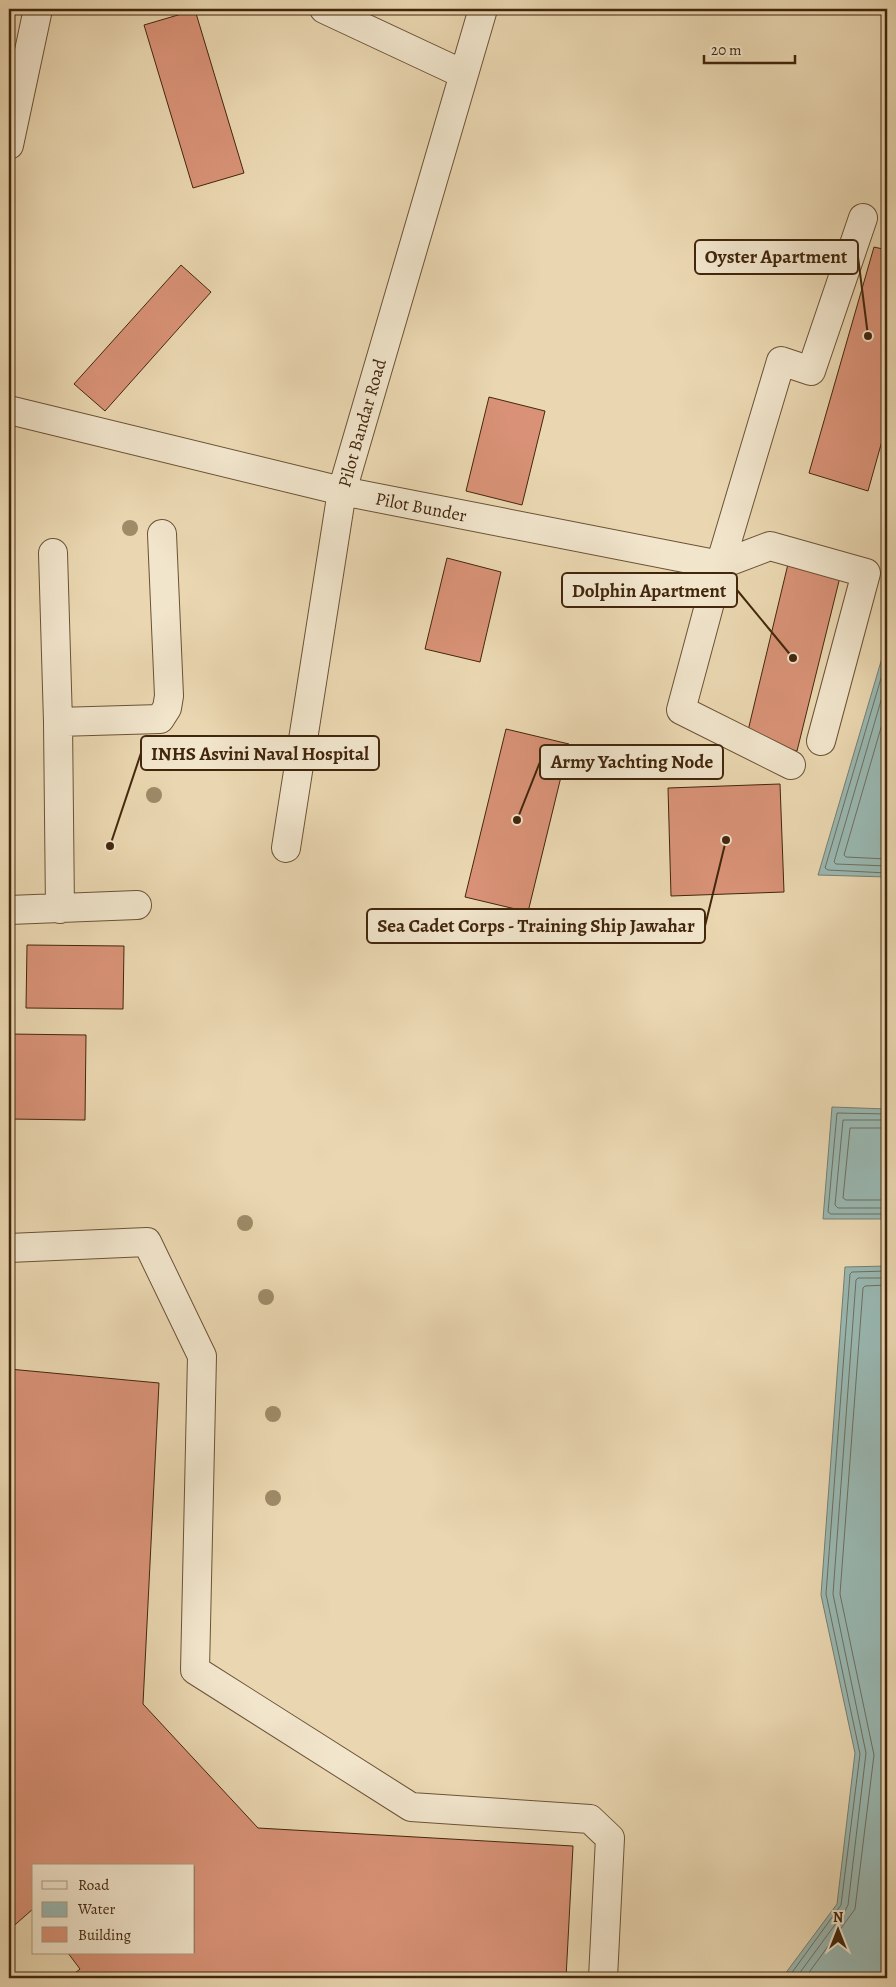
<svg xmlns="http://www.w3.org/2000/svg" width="896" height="1987" font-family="Alegreya,serif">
  <rect width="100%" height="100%" fill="#ead7b1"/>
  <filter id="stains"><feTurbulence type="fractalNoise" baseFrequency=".004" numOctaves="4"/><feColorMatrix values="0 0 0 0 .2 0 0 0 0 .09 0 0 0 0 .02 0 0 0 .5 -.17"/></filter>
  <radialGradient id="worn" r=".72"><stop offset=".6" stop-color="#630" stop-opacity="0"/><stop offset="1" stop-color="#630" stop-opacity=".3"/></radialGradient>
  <!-- water -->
  <path fill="#99b8b2" stroke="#767e70" d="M887 641V877L818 875Z
    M832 1107 887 1109V1219H823Z
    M887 1266V1978H782L837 1904 855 1753 821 1595 845 1267Z"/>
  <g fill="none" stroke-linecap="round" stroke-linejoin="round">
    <!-- shore -->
    <path stroke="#6e6f5f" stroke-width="1" d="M887 658 825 868 828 870 887 873
      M887 680 834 862 836 864 887 866
      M887 707 844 855 846 857 887 859
      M887 1114 837 1113 828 1212 831 1214H887
      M887 1120H843L835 1205 838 1208H887
      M887 1128H850L843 1198 846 1200H887
      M788 1978 841 1905 860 1754 826 1594 850 1274 852 1272 887 1271
      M796 1978 845 1911 848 1905 866 1753 833 1594 856 1280 858 1278H887
      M805 1978 855 1909 874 1755 840 1594 863 1288 865 1286 887 1285"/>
  </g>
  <!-- building -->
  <path fill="#d99277" stroke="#42260c" d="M195 10 244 173 193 188 144 25Z
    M874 247 887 250V423L868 491 809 473Z
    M181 265 211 292 105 411 74 384Z
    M489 397 545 411 522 505 466 491Z
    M447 558 501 572 480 662 425 649Z
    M788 564 840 577 797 751 746 739Z
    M506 729 569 744 528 912 465 897Z
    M780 784 784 892 671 896 668 788Z
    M27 945 124 946 123 1009 26 1008Z
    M9 1034 86 1035 85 1120 9 1119Z
    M9 1369 159 1383 143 1704 258 1828 573 1846 566 1978H69L80 1969 68 1953H194V1866H34V1910L33 1909 9 1930Z"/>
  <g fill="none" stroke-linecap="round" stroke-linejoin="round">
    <!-- minor casing -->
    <g stroke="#6c5235" stroke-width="30">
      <path id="minor" d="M324 9 463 74
        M9 145 38 9
        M9 410 342 491 720 565
        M53 553 58 722
        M720 565 770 546 866 573 821 741
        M791 765 681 710 720 565 781 361 811 371 863 218
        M286 848 342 491 483 9
        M60 909 58 722 160 719 167 708 169 696 162 534
        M9 910 137 905
        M9 1248 147 1242 202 1356 195 1670 411 1807 590 1819 610 1838 603 1978"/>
    </g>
    <!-- minor -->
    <use href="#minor" stroke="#f1e5cc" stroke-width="28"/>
  </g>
  <!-- trees -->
  <g fill="#9e8b68">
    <circle cx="130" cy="528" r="8"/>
    <circle cx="154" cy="795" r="8"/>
    <circle cx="245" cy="1223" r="8"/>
    <circle cx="266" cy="1297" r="8"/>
    <circle cx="273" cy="1414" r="8"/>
    <circle cx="273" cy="1498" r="8"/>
  </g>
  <g text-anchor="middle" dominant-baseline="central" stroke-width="4" stroke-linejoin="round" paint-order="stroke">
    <!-- street labels -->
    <g font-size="18" fill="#42260c" stroke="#f1e5cc">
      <text transform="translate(362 423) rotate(-74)">Pilot Bandar Road</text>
      <text transform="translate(421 507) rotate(11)">Pilot Bunder</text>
    </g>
  </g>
  <!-- callouts -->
  <path fill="none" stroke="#42260c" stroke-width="2" d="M868 336L858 257M793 658L737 590M110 846L141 753M517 820L540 762M726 840L705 926"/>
  <g fill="#42260c" stroke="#f1e5cc" stroke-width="2">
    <circle cx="868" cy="336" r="5"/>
    <circle cx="793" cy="658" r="5"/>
    <circle cx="110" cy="846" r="5"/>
    <circle cx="517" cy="820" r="5"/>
    <circle cx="726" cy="840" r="5"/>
  </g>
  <g fill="#f1e5cc" stroke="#42260c" stroke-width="2">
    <rect x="695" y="240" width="163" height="34" rx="5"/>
    <rect x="562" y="573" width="175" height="34" rx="5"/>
    <rect x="141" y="736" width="238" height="34" rx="5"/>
    <rect x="540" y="745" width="183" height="34" rx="5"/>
    <rect x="367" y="909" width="338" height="34" rx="5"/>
  </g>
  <g font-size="19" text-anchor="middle" font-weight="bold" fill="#42260c">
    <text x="776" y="263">Oyster Apartment</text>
    <text x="649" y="597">Dolphin Apartment</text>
    <text x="260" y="760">INHS Asvini Naval Hospital</text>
    <text x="632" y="768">Army Yachting Node</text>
    <text x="536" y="932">Sea Cadet Corps - Training Ship Jawahar</text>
  </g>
  <!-- margin -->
  <rect width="896" height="1987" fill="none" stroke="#ead7b1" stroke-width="30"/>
  <rect x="10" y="10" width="876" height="1967" fill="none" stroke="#42260c" stroke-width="2.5"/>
  <rect x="15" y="15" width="866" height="1957" fill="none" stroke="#42260c"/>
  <!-- legend -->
  <rect x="32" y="1864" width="162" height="90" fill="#f1e5cc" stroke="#ab997f"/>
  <rect x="42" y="1881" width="25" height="8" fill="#f1e5cc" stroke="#ab997f"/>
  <text x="78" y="1890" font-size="15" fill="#42260c">Road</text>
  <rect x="42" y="1902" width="25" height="15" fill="#99b8b2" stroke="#ab997f"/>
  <text x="78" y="1914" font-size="15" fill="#42260c">Water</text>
  <rect x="42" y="1927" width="25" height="15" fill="#d99277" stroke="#ab997f"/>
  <text x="78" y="1940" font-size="15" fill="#42260c">Building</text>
  <!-- north arrow -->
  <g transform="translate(838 1930)" stroke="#f1e5cc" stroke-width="4" paint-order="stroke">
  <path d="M0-4L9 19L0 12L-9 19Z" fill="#42260c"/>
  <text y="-8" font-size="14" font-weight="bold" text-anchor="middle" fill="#42260c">N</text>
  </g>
  <!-- scale -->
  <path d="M704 55v8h91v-8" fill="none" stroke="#42260c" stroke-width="2.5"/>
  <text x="711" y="55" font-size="15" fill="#42260c" stroke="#f1e5cc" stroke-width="4" paint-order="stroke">20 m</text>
  <rect width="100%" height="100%" filter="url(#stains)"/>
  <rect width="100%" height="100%" fill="url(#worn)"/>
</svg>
